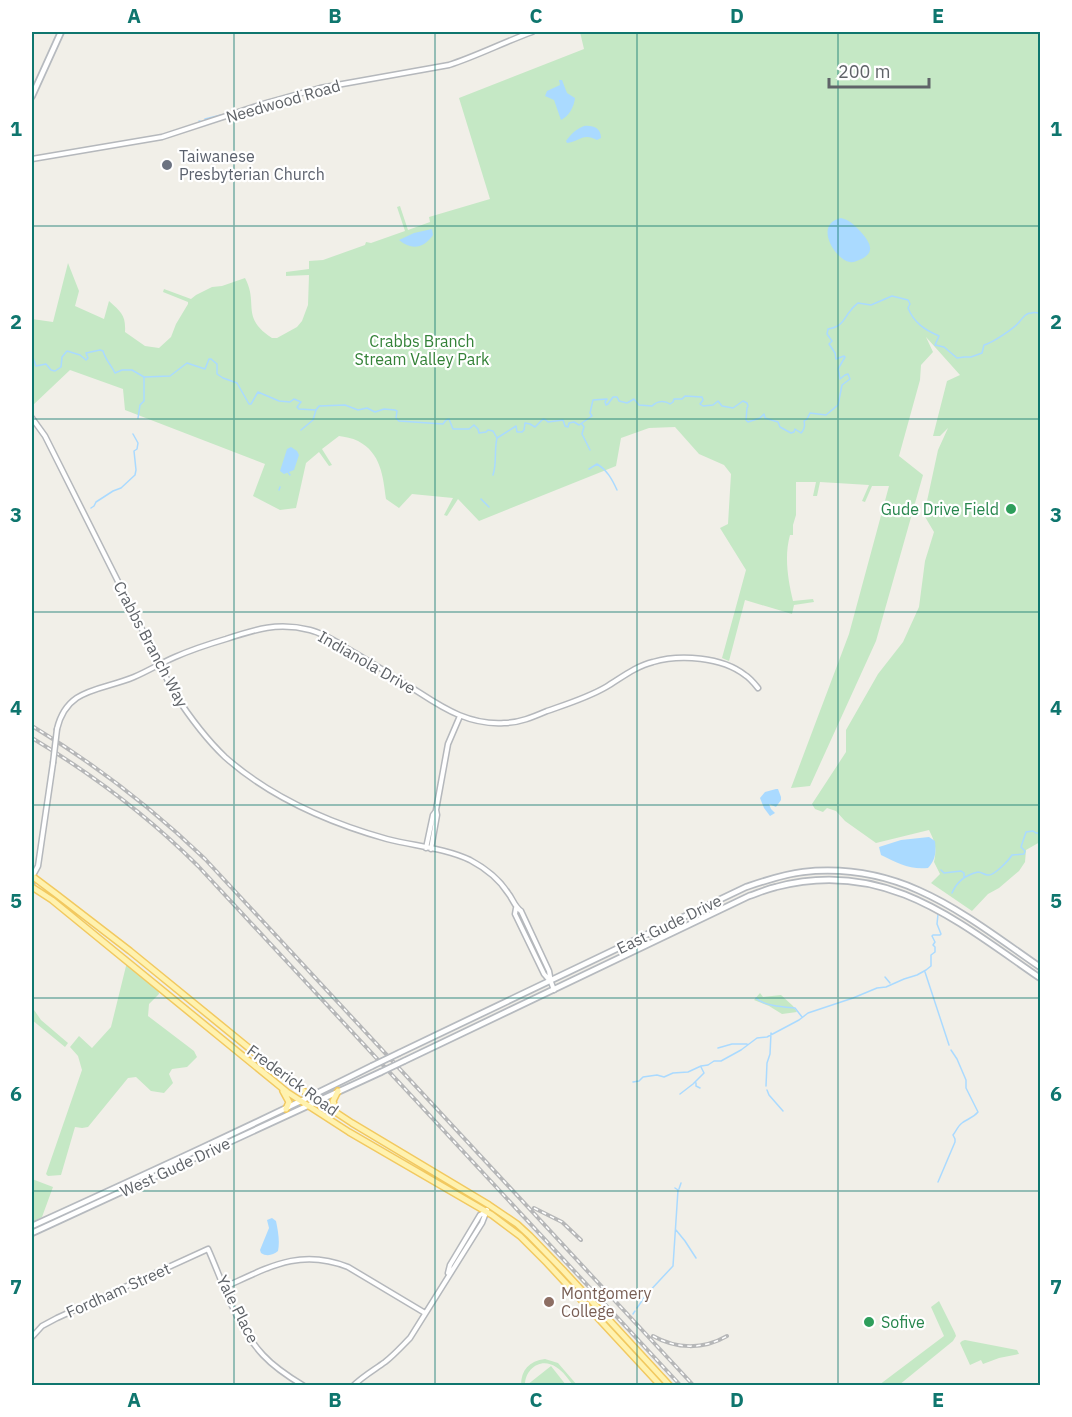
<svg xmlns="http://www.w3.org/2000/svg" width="1072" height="1417" font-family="'IBM Plex Sans',sans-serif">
  <rect width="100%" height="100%" fill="#f1efe8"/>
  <!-- green -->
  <path fill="#c5e8c5" d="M580 32H1040V842L1026 850 1025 862 1019 871 999 888 988 894 972 911 931 883 940 874 934 862C937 848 935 842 929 830L876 843 845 821 836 811 827 808 823 812 815 809 812 804 846 752V730L878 674 903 642 919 607 925 561 934 532 924 515 938 450 948 428 940 436H933L947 381 960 375 926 337 933 352 921 365 920 380 899 456 923 475 876 641 810 786 791 788 849 634 889 486H872L865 502 862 501 869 485 820 482 817 496H813L816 482H796V515L793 525V535H790C784 557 788 580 793 601L813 599 814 602 794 605 792 614 745 600 729 661 722 658 746 570 720 528 728 524 731 474 724 465 699 454 675 427 649 428 621 438 616 466 479 521 458 499 447 516 444 515 453 498 412 494 399 508 386 499C383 476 381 453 358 441 352 438 345 437 339 436L322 449 332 465 329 466 319 452 306 463 296 508 280 510 253 496 265 464 125 410 123 389 70 370 32 406V319L53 322 68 263 79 291 75 306 104 319 109 301C121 312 126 315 125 332L145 346 159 348 171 337 176 324 188 304V302L163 292 164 289 191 299 196 295 212 287 222 286 245 278C259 304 240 317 272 338H277L297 327 302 321 308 305 309 275 286 276V272L309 269V261L323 260 365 245 366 242 371 243 405 231 397 207 400 206 408 230 430 222 429 217 490 199 459 98 584 49Z
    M127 962 158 988 159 994 149 1004 148 1016 194 1051 197 1057 187 1067 172 1069 169 1074 173 1083 164 1093 151 1091 136 1077 128 1078 88 1127 82 1128 75 1127 61 1175 48 1176 46 1174 82 1070 78 1056 70 1047 79 1036 92 1048 111 1027Z
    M760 993 763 997 781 995 793 1006 797 1012 782 1014 769 1006 754 1000Z
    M32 1007 41 1020 68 1043 65 1047 32 1020Z
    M32 1179 53 1187 42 1217 32 1222Z
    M939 1301 955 1333 956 1336 953 1341 899 1385H879L944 1336 931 1307Z
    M965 1340 1017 1350 1019 1354 999 1358 983 1364 981 1360 970 1365 960 1343 962 1341Z
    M545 1359 558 1363 577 1385H573C568 1379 563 1371 556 1367 541 1357 525 1369 525 1385H521C521 1370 529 1361 545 1359Z
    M551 1366 566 1385H527Z"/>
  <!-- water -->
  <path fill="#aadaff" d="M559 80H562L567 93 575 98C574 107 569 116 561 120L554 100 545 96 547 91 560 85Z
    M584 126C593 125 601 128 601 138L597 140C583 132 579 142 567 143L566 141C571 134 576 129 584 126Z
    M841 218C850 220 854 225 860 231 870 242 877 253 859 260 856 261 853 263 850 262 835 260 813 224 841 218Z
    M432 229 433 235C424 248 412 251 399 240L414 233Z
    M291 447 297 451 299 455 294 470 284 474 280 471 287 449Z
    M776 789H778L781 797V800L776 807 769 804 771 809 775 813 770 816 764 808 760 798 765 792Z
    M929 837 935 841C936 852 936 859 928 868 910 870 897 863 881 855L879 847 901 840Z
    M272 1218 276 1221C278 1231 280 1241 278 1251 273 1255 267 1257 261 1253L260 1250 269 1228 267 1220Z"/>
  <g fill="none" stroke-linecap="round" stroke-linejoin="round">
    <!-- stream -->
    <path stroke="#aadaff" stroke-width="1.5" d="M205 119 221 115
      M199 121H200
      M32 355 36 366 46 364 51 370 55 371 61 367 62 357 67 351 80 355 86 360 88 358 86 353 100 350 103 351C105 359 111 365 115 373L122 370H132L144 377 170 376 187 363 205 369 209 359H211L217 364V374L223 378 237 383 249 404H251L258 392 279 401 290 402 294 399 301 402 297 407 299 409 316 410 319 406 345 405 358 410 367 408 375 412 384 409 395 410 397 411 396 418 399 421 443 424 446 420 449 419 453 429H469L474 425 478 429 479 433 486 432 488 430 493 431 497 438 516 426 517 432H522L524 430 525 423 530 424 535 427 543 419 546 420 548 422 563 420 565 426 568 427 569 423 574 422 579 425 592 416 590 413 593 400 607 399 605 402 606 405 608 404 613 397H617L619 401 627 403 634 399 639 405 652 406C657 401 664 400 670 404L673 402 674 399H682L685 396 702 397 703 400 700 404 703 406 713 405 718 401 722 406 733 408 743 401 747 403 748 406 747 408 746 420 748 422 760 418 764 414 765 418 778 422 780 427 791 433 794 432 795 429 801 433C804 430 805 425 804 421L807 419 810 413 826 415 838 405 842 385 850 379 848 374 845 375 840 379 838 369 845 357 844 356 836 359 835 353 829 344 832 341 827 334 828 329C844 326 843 319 851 310 853 307 856 305 858 303L871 305 892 296 908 300 910 304 908 308C914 323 925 330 939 336L935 345 944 347 957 358 964 357H971L982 353 984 345C992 343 1015 328 1020 321 1024 317 1025 313 1031 313 1034 312 1037 313 1040 313
      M138 418 140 405 144 401V378
      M582 424 584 427 582 434 590 450
      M301 430 313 420 316 410
      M589 469 597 464C607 470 612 479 617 490
      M288 472 290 475
      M493 475C497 463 494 451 497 438
      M279 490 280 487
      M481 499 489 507
      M91 508 94 506 96 502 113 491 121 488 135 475 136 470 134 451 137 449 138 443 133 434
      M941 870 944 873 961 871 964 873V877
      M952 893C957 881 965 875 978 872 982 872 984 875 988 875 994 876 1009 860 1012 855L1024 854 1025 851 1021 847 1026 832 1033 831 1036 833H1040
      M925 972 949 1045
      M885 977 890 983
      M756 998C764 1006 783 1007 795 1008L802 1017
      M718 1048 732 1044H747
      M633 1082 639 1081 643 1077 657 1075 664 1077 673 1073 688 1072 701 1066 708 1065 714 1061H721L741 1050 757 1038 767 1037 799 1020 808 1013 853 998 877 988 886 987 904 979 917 975 926 970 931 966V955L935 952V947L933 945 935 942 932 936 933 935H940L941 934 937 924 938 914
      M696 1083V1086L700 1088
      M766 1086 767 1063 770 1054 771 1033
      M767 1090 769 1095 783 1111
      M680 1094 693 1084 704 1073 701 1067
      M938 1182 955 1142V1139L953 1135C956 1131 958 1126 962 1123 967 1119 973 1118 978 1112L966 1088V1080L957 1059 951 1050
      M679 1189 681 1183
      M676 1230 685 1241 696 1258
      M637 1308 646 1295 673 1266 678 1190 675 1188
      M633 1314 635 1311"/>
    <!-- tertiary casing -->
    <g stroke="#b5b8bc" stroke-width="7">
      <path id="tertiary" d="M32 159 162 137 266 103 320 88 449 65C477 56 504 42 532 32
        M32 418 45 436 174 693C189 716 205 738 225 757 270 797 330 823 387 839 414 846 445 848 470 860 485 868 499 879 508 893 513 899 514 906 521 911L549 971 551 982
        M57 729C67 687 101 691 134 677 148 671 161 663 175 657 191 650 209 644 226 639 256 629 278 622 310 630 326 634 341 645 355 653 377 666 398 679 420 693 446 710 471 725 504 723 519 723 533 717 547 711 567 704 587 698 606 687 621 678 636 666 653 662 680 654 722 657 745 675 750 678 754 683 758 688
        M426 848 433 815 436 811
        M431 849 437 815 436 810 448 744 460 716
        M32 884V877L38 866 53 763
        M516 908 515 914 544 974 551 982 554 990
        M448 1273 450 1265 480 1215 486 1212
        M225 1287C269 1267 300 1248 348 1267L425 1313
        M32 1337 42 1326 57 1318 208 1249C224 1285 236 1326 263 1355 275 1368 289 1377 304 1386
        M353 1386C363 1376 374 1370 385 1362 394 1355 402 1346 410 1338L482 1223 487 1210"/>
    </g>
    <!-- secondary casing -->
    <g stroke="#b6babf" stroke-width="8">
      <path id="secondary" d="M32 96 61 32
        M399 1053 746 887C764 881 784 874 803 872 902 861 965 915 1040 967
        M404 1061 749 896C758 893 767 889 776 887 885 858 957 921 1040 978
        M32 1226C146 1174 260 1122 372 1066
        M32 1233 381 1072"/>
    </g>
    <!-- primary casing -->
    <g stroke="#f2c960" stroke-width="8">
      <path id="primary" d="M32 876 56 894 130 951 293 1084 352 1123 489 1205 517 1224 530 1236 563 1270 670 1386
        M32 887 52 900 287 1092 349 1132 492 1215 520 1236 547 1263 661 1386
        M283 1091 289 1102 286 1109
        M336 1112 333 1101 338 1091"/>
    </g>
    <!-- tertiary -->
    <use href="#tertiary" stroke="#fff" stroke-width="4"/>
    <!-- secondary -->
    <use href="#secondary" stroke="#fff" stroke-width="4.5"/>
    <!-- primary -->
    <use href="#primary" stroke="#fff2af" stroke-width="5"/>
    <!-- rail casing -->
    <g stroke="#b6b7b8" stroke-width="4">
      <path id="rail" d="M32 726C95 764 152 808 205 859L694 1386
        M32 738C92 774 148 816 198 866L681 1386
        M534 1208 562 1222 581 1240
        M653 1336C676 1349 703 1350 727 1336"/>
    </g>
    <!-- rail -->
    <use href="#rail" stroke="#fff" stroke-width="1.5" stroke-dasharray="4.5" stroke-linecap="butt"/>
    <!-- tertiary-bridge casing -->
    <g stroke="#b5b8bc" stroke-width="7" stroke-linecap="butt">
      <path id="tertiary-bridge" d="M53 763 57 729"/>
    </g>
    <!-- secondary-bridge casing -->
    <g stroke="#b6babf" stroke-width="8" stroke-linecap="butt">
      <path id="secondary-bridge" d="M372 1066 399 1053
        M381 1072 404 1061"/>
    </g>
    <!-- tertiary-bridge -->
    <use href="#tertiary-bridge" stroke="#fff" stroke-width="4"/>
    <!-- secondary-bridge -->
    <use href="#secondary-bridge" stroke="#fff" stroke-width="4.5"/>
  </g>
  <!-- grid -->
  <path fill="none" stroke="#0f766e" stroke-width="1.5" stroke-opacity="0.55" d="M234 32V1386M435 32V1386M637 32V1386M838 32V1386M32 226H1040M32 419H1040M32 612H1040M32 805H1040M32 998H1040M32 1191H1040"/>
  <!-- markers -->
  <circle fill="#6b7280" stroke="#fff" stroke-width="2" cx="167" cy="165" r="6"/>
  <g fill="#2e9e5b" stroke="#fff" stroke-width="2">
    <circle cx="1011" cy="509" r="6"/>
    <circle cx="869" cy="1322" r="6"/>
  </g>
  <circle fill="#8d6e63" stroke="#fff" stroke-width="2" cx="549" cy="1302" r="6"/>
  <g text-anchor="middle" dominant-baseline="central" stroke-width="4.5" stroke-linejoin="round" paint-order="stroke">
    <!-- street labels -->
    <g font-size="16" fill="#5f6368" stroke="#fff">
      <text transform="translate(283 101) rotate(-16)">Needwood Road</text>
      <text transform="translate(151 644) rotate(62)">Crabbs Branch Way</text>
      <text transform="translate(367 662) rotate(30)">Indianola Drive</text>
      <text transform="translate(669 924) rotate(-26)">East Gude Drive</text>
      <text transform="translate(293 1080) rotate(36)">Frederick Road</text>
      <text transform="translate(175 1167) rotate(-25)">West Gude Drive</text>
      <text transform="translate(118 1290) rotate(-24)">Fordham Street</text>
      <text transform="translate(238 1309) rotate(63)">Yale Place</text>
    </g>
    <!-- worship labels -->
    <g font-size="16" fill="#5b616d" stroke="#fff" text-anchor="start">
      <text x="179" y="156">Taiwanese<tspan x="179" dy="18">Presbyterian Church</tspan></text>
    </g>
    <!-- park labels -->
    <g font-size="16" fill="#348238" stroke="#fff">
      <text x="422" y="341">Crabbs Branch<tspan x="422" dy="18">Stream Valley Park</tspan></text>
    </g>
    <!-- leisure labels -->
    <g font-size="16" fill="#27864d" stroke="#fff" text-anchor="end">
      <text x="999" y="509">Gude Drive Field</text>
      <text x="881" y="1322" text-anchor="start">Sofive</text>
    </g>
    <!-- education labels -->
    <g font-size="16" fill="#785e54" stroke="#fff" text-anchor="start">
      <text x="561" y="1293">Montgomery<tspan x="561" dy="18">College</tspan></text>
    </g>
  </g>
  <!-- border -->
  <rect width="1072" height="1417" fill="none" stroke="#ffffff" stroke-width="66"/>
  <!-- scale -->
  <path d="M829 78v9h100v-9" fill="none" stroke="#5f6368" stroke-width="3"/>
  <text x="838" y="78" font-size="18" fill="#5f6368" stroke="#ffffff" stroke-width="4.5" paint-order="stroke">200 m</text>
  <rect x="33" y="33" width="1006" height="1351" fill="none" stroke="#0f766e" stroke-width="2"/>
  <g font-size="20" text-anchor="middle" font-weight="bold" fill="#0f766e">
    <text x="134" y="23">A</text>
    <text x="335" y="23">B</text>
    <text x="536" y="23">C</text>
    <text x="737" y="23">D</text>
    <text x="938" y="23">E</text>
    <text x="16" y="136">1</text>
    <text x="1056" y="136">1</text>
    <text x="16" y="329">2</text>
    <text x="1056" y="329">2</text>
    <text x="16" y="522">3</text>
    <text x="1056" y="522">3</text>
    <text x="16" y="715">4</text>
    <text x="1056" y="715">4</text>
    <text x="16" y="908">5</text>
    <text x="1056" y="908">5</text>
    <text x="16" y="1101">6</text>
    <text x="1056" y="1101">6</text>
    <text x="16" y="1294">7</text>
    <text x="1056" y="1294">7</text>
    <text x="134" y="1407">A</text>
    <text x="335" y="1407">B</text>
    <text x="536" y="1407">C</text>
    <text x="737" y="1407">D</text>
    <text x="938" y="1407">E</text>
  </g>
</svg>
